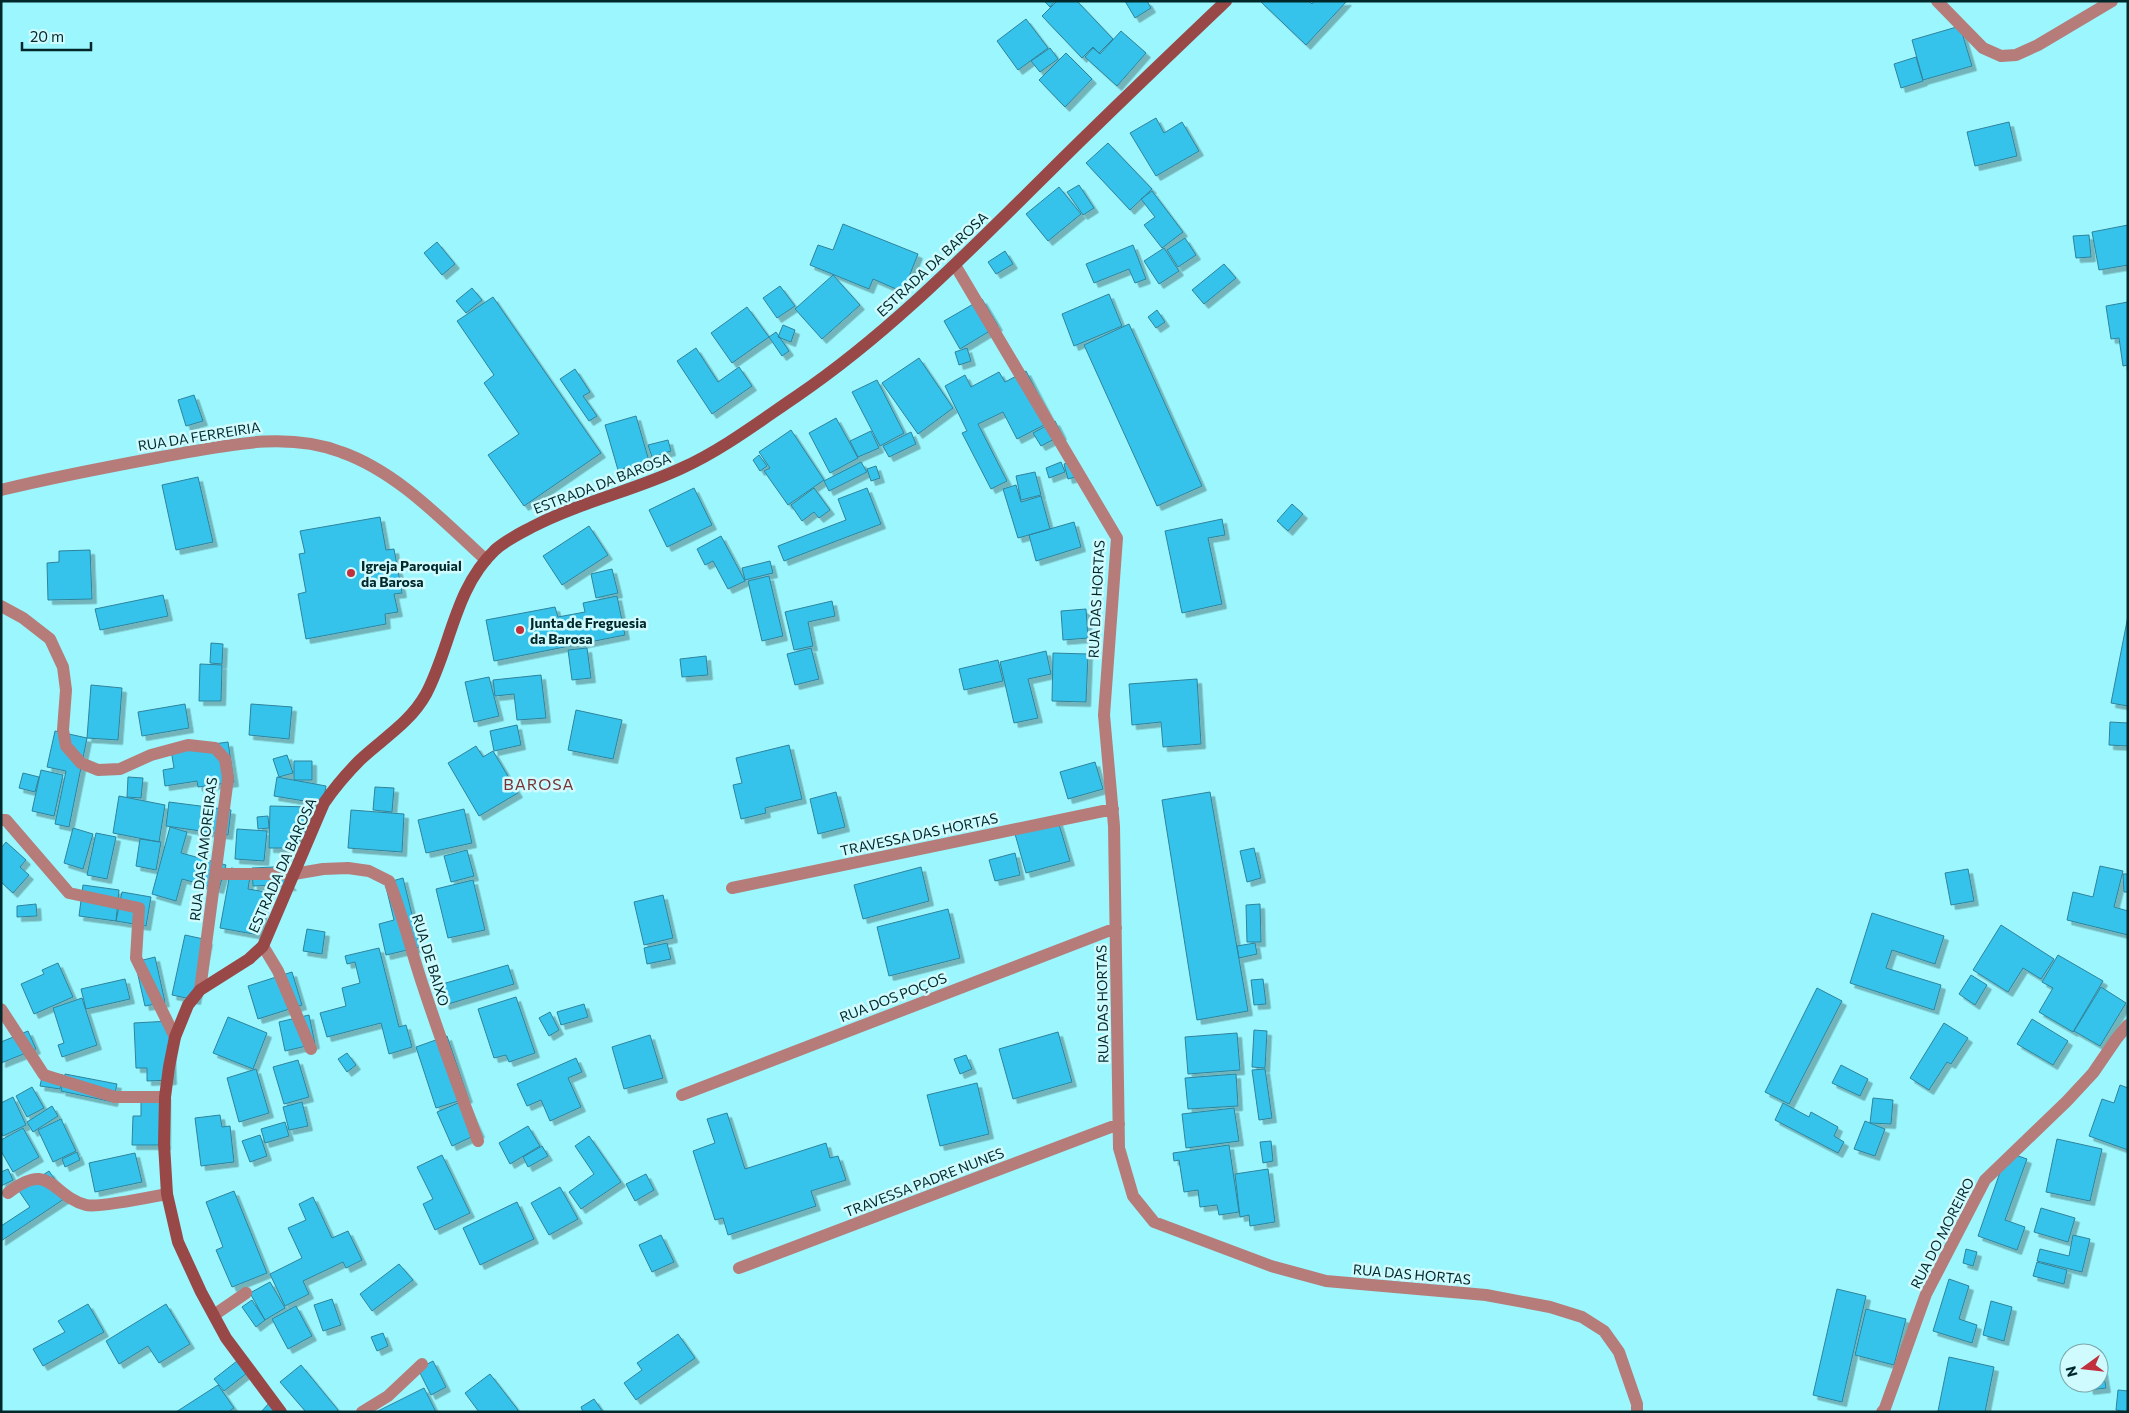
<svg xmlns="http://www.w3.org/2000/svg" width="2129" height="1413" font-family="Commissioner,sans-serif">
  <defs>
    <filter id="shadow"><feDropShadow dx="4.5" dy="4.5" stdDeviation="0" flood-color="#0004"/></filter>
  </defs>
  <rect width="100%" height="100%" fill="#9bf6fd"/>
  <!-- building -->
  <path fill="#35c3eb" stroke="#2f839c" filter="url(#shadow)" d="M1044 1H1055L1050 7Z
    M1057 1H1077L1113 39 1099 53 1093 47 1082 58 1042 16Z
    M1125 1H1147L1151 8 1135 18Z
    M1260 1H1309L1312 4 1314 1H1347L1306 45Z
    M1026 19 1048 48 1018 70 997 41Z
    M1960 26 1972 66 1923 80 1912 40Z
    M1121 31 1146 53 1117 86 1085 57 1093 48 1100 54Z
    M1050 48 1058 59 1040 72 1031 61Z
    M1066 53 1092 79 1065 107 1039 80Z
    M1916 57 1923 81 1901 88 1894 64Z
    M1156 118 1164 133 1182 122 1199 151 1156 176 1130 133Z
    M2009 122 2017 156 1975 166 1967 132Z
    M1108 143 1152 189 1130 210 1086 163Z
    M1079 185 1094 208 1083 215 1067 192Z
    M1059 187 1081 214 1048 241 1026 214Z
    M1152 191 1183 232 1162 248 1144 225 1155 217 1141 199Z
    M843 224 918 254 903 292 873 279 869 289 810 265 818 245 833 250Z
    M2128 225V265L2099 270 2092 232Z
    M2089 235 2091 257 2076 258 2073 236Z
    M1185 238 1196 255 1178 267 1167 250Z
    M437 242 455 264 442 275 424 253Z
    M1133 245 1146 279 1135 283 1129 269 1094 283 1086 264Z
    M1164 248 1179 271 1159 284 1144 261Z
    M1005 251 1013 264 996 274 988 262Z
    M1224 264 1236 278 1204 304 1192 290Z
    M833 275 860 305 822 339 795 309Z
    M780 286 795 306 777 318 763 298Z
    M472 288 482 300 466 313 456 301Z
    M1109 294 1122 326 1074 346 1062 314Z
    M493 297 601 453 524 506 488 455 519 434 484 383 494 375 457 321Z
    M982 299 998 326 960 349 944 321Z
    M2128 302V365L2123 366 2119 338 2111 339 2106 306Z
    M747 307 769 337 732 363 711 333Z
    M1157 310 1165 322 1156 328 1148 317Z
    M1129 324 1202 486 1157 506 1084 345Z
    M783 325 795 330 791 342 778 337Z
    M776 332 789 351 782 356 769 337Z
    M696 348 718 382 739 367 752 386 712 414 677 361Z
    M967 348 971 361 959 365 955 352Z
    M919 358 953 408 918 434 882 383Z
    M575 369 590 392 583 396 597 416 589 421 560 379Z
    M1026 371 1052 421 1017 439 1003 412 978 424 1007 481 991 489 962 433 967 431 945 386 965 375 971 387 999 372 1005 382Z
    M877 380 904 433 880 446 852 392Z
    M194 395 203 421 186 426 178 400Z
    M636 416 649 461 618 470 605 425Z
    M836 418 858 458 830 473 809 433Z
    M1055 421 1062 435 1041 446 1033 433Z
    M791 430 824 480 788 505 764 471 770 468 759 452Z
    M871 431 879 448 858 457 850 441Z
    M911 432 916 444 889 457 883 446Z
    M668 440 671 451 652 457 648 445Z
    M759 455 767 466 760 471 753 460Z
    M1075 461 1079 476 1068 479 1064 464Z
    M861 462 867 472 829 491 824 481Z
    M1061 462 1065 472 1049 478 1046 468Z
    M876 466 880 478 871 481 867 469Z
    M1035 472 1041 495 1021 500 1016 476Z
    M198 477 213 542 176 550 162 485Z
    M1016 485 1021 502 1041 496 1050 529 1018 538 1003 489Z
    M694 488 712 525 667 547 649 510Z
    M814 488 830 510 819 518 814 512 802 521 791 505Z
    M867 488 881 524 784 561 778 546 846 520 838 499Z
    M1292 504 1303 514 1288 531 1277 521Z
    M380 517 386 550 394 549 402 593 394 594 398 612 385 614 386 624 306 639 298 594 306 592 299 554 305 553 300 531Z
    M1222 519 1225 535 1208 538 1222 604 1182 613 1165 531Z
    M1074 522 1081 547 1036 561 1029 535Z
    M589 526 608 555 562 585 543 556Z
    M721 536 745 581 728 589 713 561 705 565 697 549Z
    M90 550 92 599 48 600 47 563 59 562V551Z
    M770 561 773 573 745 580 742 568Z
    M612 569 618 593 596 598 591 574Z
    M769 576 783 636 762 641 748 581Z
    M163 595 168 616 100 630 95 609Z
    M617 596 625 635 494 661 486 620 555 607 558 617 585 612 583 603Z
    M832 601 835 616 808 622 813 646 794 650 785 612Z
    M1086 609 1088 638 1063 640 1061 611Z
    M2128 616V706L2111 703Z
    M211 643 223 644 222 664 210 663Z
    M587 648 591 678 572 680 568 650Z
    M811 648 819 679 795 685 787 654Z
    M1046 651 1051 674 1028 679 1038 718 1014 723 1000 662Z
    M1053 653 1088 654 1086 702 1052 701Z
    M706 656 708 675 682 677 680 659Z
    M998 660 1003 681 964 690 959 669Z
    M200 664 222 665 221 701H199Z
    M541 675 546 718 517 720 514 694 495 696 493 680Z
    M489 677 499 716 474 722 465 682Z
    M1197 679 1201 744 1163 747 1161 722 1132 725 1129 684Z
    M91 685 122 688 118 740 87 738Z
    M185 704 189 728 142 736 138 712Z
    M251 704 292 707 289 739 249 735Z
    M576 710 622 720 613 759 568 750Z
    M2110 722 2128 723V746L2109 745Z
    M517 725 521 745 494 751 490 731Z
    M55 731 87 738 69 827 55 824 66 771 47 767Z
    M228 742 234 782 198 787 197 781 165 786 163 770 174 768 171 750Z
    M789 745 802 799 765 808 766 813 741 819 733 785 742 783 736 758Z
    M476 746 483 757 493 751 518 793 479 816 448 763Z
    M287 755 293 773 279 777 273 759Z
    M294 761H312V780H294Z
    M1095 762 1103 789 1068 799 1060 772Z
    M41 770 63 775 54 816 32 811Z
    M23 773 39 777 35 792 19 788Z
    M128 777 143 778 141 798 127 797Z
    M277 777 326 786 323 804 274 796Z
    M375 787 394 788 392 812 373 810Z
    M836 792 845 827 818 834 810 799Z
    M1210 792 1248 1011 1197 1020 1162 800Z
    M119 796 165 805 159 842 113 833Z
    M169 802 231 810 228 835 166 826Z
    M270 806 310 807V834H299V848H269Z
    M464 809 472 843 426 853 418 820Z
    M351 810 404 814 402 852 348 848Z
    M268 816 269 828 258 829 257 817Z
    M1058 821 1070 861 1026 873 1015 834Z
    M170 827 187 832 181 853 226 865 219 889 182 879 176 901 152 894Z
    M73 828 93 834 83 869 64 863Z
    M237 829 267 831 264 861 235 859Z
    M96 833 116 837 107 879 87 875Z
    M140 839 161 842 156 870 136 866Z
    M6 842 26 860 20 867 29 875 13 893 1 882V848Z
    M1254 848 1261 878 1247 882 1240 851Z
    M467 850 474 876 451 882 444 856Z
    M1015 853 1020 875 995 881 989 860Z
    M2100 866 2123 871 2114 907 2128 911V935L2067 920 2073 892 2093 897Z
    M274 867 275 885 253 886 252 868Z
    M921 867 929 901 863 919 854 885Z
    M231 868 251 871 248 889 266 892 259 935 220 928Z
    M1968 869 1974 901 1951 905 1945 873Z
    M277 872 292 886H277Z
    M2123 874H2128V892H2124Z
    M403 878 420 947 386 955 379 924 394 920 385 883Z
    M473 880 485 930 448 938 436 889Z
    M83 885 119 890 116 921 79 916Z
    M122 892 151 897 146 926 116 921Z
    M663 895 673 938 644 945 634 902Z
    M36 904 37 916 17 917V906Z
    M1260 904 1261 942H1247L1246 905Z
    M948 909 960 958 889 976 877 927Z
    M1872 913 1944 936 1935 964 1892 950 1886 968 1941 985 1934 1010 1850 983Z
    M2001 925 2054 959 2041 979 2023 968 2008 992 1973 970Z
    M307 929 325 932 322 954 303 951Z
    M185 935 208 940 196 1000 172 995Z
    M667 943 671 959 647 964 644 948Z
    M1255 943 1257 954 1239 958 1237 946Z
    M379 948 399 1027 406 1025 412 1047 389 1054 381 1023 327 1037 320 1013 346 1006 342 988 360 983 355 962 347 964 345 956Z
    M2058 955 2103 981 2073 1032 2039 1012 2053 988 2042 982Z
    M155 957 165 1002 145 1006 135 962Z
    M58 963 73 997 34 1014 21 984 44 974 42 970Z
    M508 965 514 984 445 1005 439 985Z
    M292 972 302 1005 258 1019 248 986Z
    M1971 975 1987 985 1975 1005 1959 994Z
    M125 979 130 999 86 1009 81 989Z
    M1263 979 1266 1004 1254 1005 1251 980Z
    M2101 987 2126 1003 2100 1046 2074 1031Z
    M1817 988 1842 1001 1789 1104 1765 1092Z
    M516 997 535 1053 509 1062 506 1055 494 1058 478 1009Z
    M82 998 97 1045 62 1057 58 1045 64 1043 53 1008Z
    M584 1004 588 1017 561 1025 557 1012Z
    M550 1012 559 1030 549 1036 539 1018Z
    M309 1015 315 1044 285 1051 279 1022Z
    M228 1017 267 1033 253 1069 213 1053Z
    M2032 1019 2068 1041 2053 1065 2017 1044Z
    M170 1021 172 1080 147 1081V1068H136L134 1023Z
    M1944 1023 1968 1038 1951 1064 1947 1062 1929 1090 1910 1078Z
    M1254 1030 1267 1031 1265 1068 1252 1067Z
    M28 1031 36 1049 1 1063V1042Z
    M1058 1032 1072 1082 1013 1099 999 1049Z
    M1237 1033 1240 1070 1188 1074 1185 1037Z
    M650 1035 663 1078 624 1089 612 1047Z
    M447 1036 468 1098 436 1108 416 1047Z
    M347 1053 356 1065 347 1072 338 1059Z
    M966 1055 972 1069 960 1074 954 1059Z
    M576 1058 582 1072 568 1078 581 1107 550 1121 541 1100 527 1106 517 1084Z
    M298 1060 309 1097 284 1104 273 1067Z
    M1841 1065 1868 1079 1860 1096 1832 1083Z
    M256 1069 269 1113 239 1122 227 1078Z
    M1265 1069 1272 1118 1259 1120 1252 1070Z
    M43 1072 63 1075 60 1089 40 1086Z
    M65 1074 117 1084 113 1102 61 1091Z
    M1236 1074 1238 1106 1188 1109 1185 1078Z
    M977 1083 989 1134 940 1146 927 1095Z
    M2120 1085 2128 1088V1150L2089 1136 2102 1099 2114 1103Z
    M32 1087 44 1108 27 1117 16 1096Z
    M141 1095H166V1145H132L133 1116H141Z
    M13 1097 26 1125 3 1136 1 1132V1103Z
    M1873 1098 1893 1100 1891 1124 1870 1123Z
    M465 1100 480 1133 452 1146 437 1112Z
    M302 1102 308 1126 289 1130 283 1107Z
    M1783 1103 1809 1117 1811 1112 1838 1127 1834 1136 1844 1142 1838 1153 1775 1120Z
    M52 1106 58 1116 33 1132 27 1122Z
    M1234 1108 1239 1141 1186 1148 1182 1114Z
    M727 1113 745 1169 826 1143 830 1158 838 1156 846 1180 811 1191 816 1206 728 1235 723 1218 715 1220 693 1151 715 1143 707 1119Z
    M220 1115 222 1127 230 1126 234 1162 201 1166 195 1118Z
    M61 1119 76 1151 53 1162 38 1130Z
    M1865 1121 1885 1129 1875 1156 1854 1149Z
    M285 1122 289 1136 265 1143 261 1129Z
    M528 1126 540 1146 510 1164 499 1143Z
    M23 1128 39 1157 13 1172 1 1151V1140Z
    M260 1135 267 1156 250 1162 242 1141Z
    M589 1136 621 1182 581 1209 569 1192 594 1174 575 1146Z
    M2057 1139 2102 1149 2090 1201 2046 1192Z
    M1271 1141 1273 1161 1263 1163 1260 1142Z
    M1229 1145 1239 1212 1219 1215 1217 1205 1200 1207 1198 1190 1184 1192 1179 1160 1174 1161 1173 1153Z
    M542 1146 548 1156 528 1167 523 1157Z
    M77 1152 80 1160 65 1167 62 1159Z
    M2007 1152 2027 1159 2005 1220 2025 1227 2017 1250 1978 1236Z
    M135 1153 142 1182 95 1192 89 1163Z
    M442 1155 470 1213 435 1230 423 1204 433 1199 417 1167Z
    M8 1169 13 1180 1 1186V1172Z
    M1268 1169 1275 1222 1250 1226 1249 1215 1240 1217 1235 1174Z
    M49 1171 67 1197 1 1241V1226L30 1207 19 1191Z
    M646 1174 654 1190 635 1201 626 1184Z
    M560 1187 578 1219 549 1235 531 1203Z
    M234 1191 267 1273 232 1287 216 1250 223 1247 206 1202Z
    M313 1197 332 1238 348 1231 362 1260 346 1268 343 1262 303 1281 309 1294 285 1306 270 1274 302 1258 288 1228 306 1220 299 1204Z
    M517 1202 534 1239 480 1265 463 1228Z
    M2041 1208 2075 1218 2068 1242 2034 1232Z
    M661 1235 674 1262 652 1272 639 1245Z
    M2073 1235 2090 1239 2082 1272 2037 1261 2040 1249 2069 1256Z
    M1966 1249 1977 1252 1973 1266 1963 1263Z
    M2037 1262 2067 1270 2064 1284 2033 1276Z
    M399 1264 413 1280 372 1311 360 1294Z
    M1949 1279 1969 1286 1959 1319 1977 1325 1972 1343 1933 1331Z
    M270 1282 285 1308 265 1320 250 1293Z
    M1837 1289 1866 1296 1842 1402 1813 1395Z
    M332 1299 341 1325 323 1331 314 1305Z
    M252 1300 265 1320 256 1327 242 1307Z
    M1991 1301 2012 1307 2004 1341 1983 1335Z
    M88 1304 104 1332 43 1366 33 1349 65 1332 58 1321Z
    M166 1304 190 1344 159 1363 148 1346 119 1364 106 1341Z
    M296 1306 312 1336 288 1349 272 1319Z
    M1866 1309 1906 1319 1894 1365 1855 1355Z
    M383 1333 388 1346 377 1351 371 1337Z
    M678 1334 695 1358 636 1400 624 1383 642 1370 637 1363Z
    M1949 1357 1994 1367 1985 1412 1938 1411Z
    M237 1361 247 1373 224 1391 214 1379Z
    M433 1361 446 1387 431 1395 418 1369Z
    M301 1365 338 1410 336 1412H306L280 1382Z
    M2103 1370 2106 1388 2089 1390 2088 1383H2099V1371Z
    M490 1374 518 1410 517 1412H479L465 1393Z
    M218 1385 234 1408 228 1412H176Z
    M424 1388 436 1412H376Z
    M2118 1390 2128 1391V1412L2116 1410Z
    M594 1399 603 1412H583L581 1407Z
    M270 1402 279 1412H261Z"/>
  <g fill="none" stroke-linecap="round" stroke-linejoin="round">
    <!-- street -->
    <path stroke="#b57c7a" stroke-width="12" d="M1937 1 1983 48 2001 56 2016 55 2038 45 2112 1
      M955 265 1117 538 1104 715 1114 826 1119 1148 1133 1196 1154 1222 1271 1266 1326 1281 1486 1295 1550 1307 1582 1317 1604 1331 1619 1352 1637 1404V1412
      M1 490C54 477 107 467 161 457 220 447 283 430 341 452 398 472 443 521 486 560
      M1 606 23 618 50 639 63 667 66 690 63 730 66 746 81 763 98 770 120 769 151 755 188 745 215 748 225 759 228 778 200 990
      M1 820H6L69 893 139 908 136 958 175 1037
      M217 874H294L323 869 348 868 369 871 389 881C403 915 411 951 423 986 440 1038 459 1089 478 1141
      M732 888 1113 809
      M263 946 278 971 311 1049
      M1 1009 44 1075 115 1097H165
      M682 1095 1116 928
      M8 1193C51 1159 51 1196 86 1205 98 1208 151 1197 167 1194
      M739 1268 1119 1124
      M214 1315 246 1293
      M362 1412 388 1396 422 1364
      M1882 1412 1885 1408 1926 1294 1985 1180 2067 1101 2093 1073 2117 1038 2128 1025"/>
    <!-- secondary -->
    <path stroke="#994848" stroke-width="12" d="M281 1412 226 1338 201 1292 178 1242 167 1194 164 1144 165 1097 169 1067 175 1037 188 1005 200 990 249 959 263 946 324 803C335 787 347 773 360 760 382 739 410 723 426 694 451 647 454 589 495 550 506 540 519 534 532 527 580 502 633 491 682 468 722 450 760 421 797 396 888 334 965 255 1043 178 1103 118 1164 60 1226 1"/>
  </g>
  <!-- markers -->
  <g fill="#c1313d" stroke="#d0fbfe" stroke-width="2">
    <circle cx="351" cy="573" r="5"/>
    <circle cx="520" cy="630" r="5"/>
  </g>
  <g text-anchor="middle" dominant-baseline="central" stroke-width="5" stroke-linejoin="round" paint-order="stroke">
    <!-- street labels -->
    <g font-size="14" fill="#00272a" stroke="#d0fbfe">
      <text transform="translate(932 264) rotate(-43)">ESTRADA DA BAROSA</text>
      <text transform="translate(199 436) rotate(-9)">RUA DA FERREIRIA</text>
      <text transform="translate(602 483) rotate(-21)">ESTRADA DA BAROSA</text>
      <text transform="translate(1096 599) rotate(-87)">RUA DAS HORTAS</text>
      <text transform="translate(919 834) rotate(-12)">TRAVESSA DAS HORTAS</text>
      <text transform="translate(203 849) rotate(-83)">RUA DAS AMOREIRAS</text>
      <text transform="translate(282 865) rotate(-66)">ESTRADA DA BAROSA</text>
      <text transform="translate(431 960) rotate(73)">RUA DE BAIXO</text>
      <text transform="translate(893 997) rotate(-21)">RUA DOS POÇOS</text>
      <text transform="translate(1102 1004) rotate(-91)">RUA DAS HORTAS</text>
      <text transform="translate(924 1182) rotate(-21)">TRAVESSA PADRE NUNES</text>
      <text transform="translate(1942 1233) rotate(-63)">RUA DO MOREIRO</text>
      <text transform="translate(1412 1274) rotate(5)">RUA DAS HORTAS</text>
    </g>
    <!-- poi labels -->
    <g font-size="14" font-weight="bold" fill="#00272a" stroke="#d0fbfe" text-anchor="start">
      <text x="361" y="565">Igreja Paroquial<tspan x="361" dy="16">da Barosa</tspan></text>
      <text x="530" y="622">Junta de Freguesia<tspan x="530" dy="16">da Barosa</tspan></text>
    </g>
    <!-- quarter labels -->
    <g font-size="16" letter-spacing="1" fill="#793233" stroke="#d0fbfe">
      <text x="539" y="783">BAROSA</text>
    </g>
  </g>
  <!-- border -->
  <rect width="2129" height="1413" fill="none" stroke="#00272a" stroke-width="5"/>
  <!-- north arrow -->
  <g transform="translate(2084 1368) rotate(255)"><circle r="24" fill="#d0fbfe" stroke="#7da6a9"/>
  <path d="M0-4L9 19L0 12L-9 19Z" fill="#c1313d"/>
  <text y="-8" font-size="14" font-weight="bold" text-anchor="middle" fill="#00272a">N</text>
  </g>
  <!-- scale -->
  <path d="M22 42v8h69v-8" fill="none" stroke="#00272a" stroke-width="2.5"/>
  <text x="30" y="42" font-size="15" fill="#00272a" stroke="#d0fbfe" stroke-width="4" paint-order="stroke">20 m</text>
</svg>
